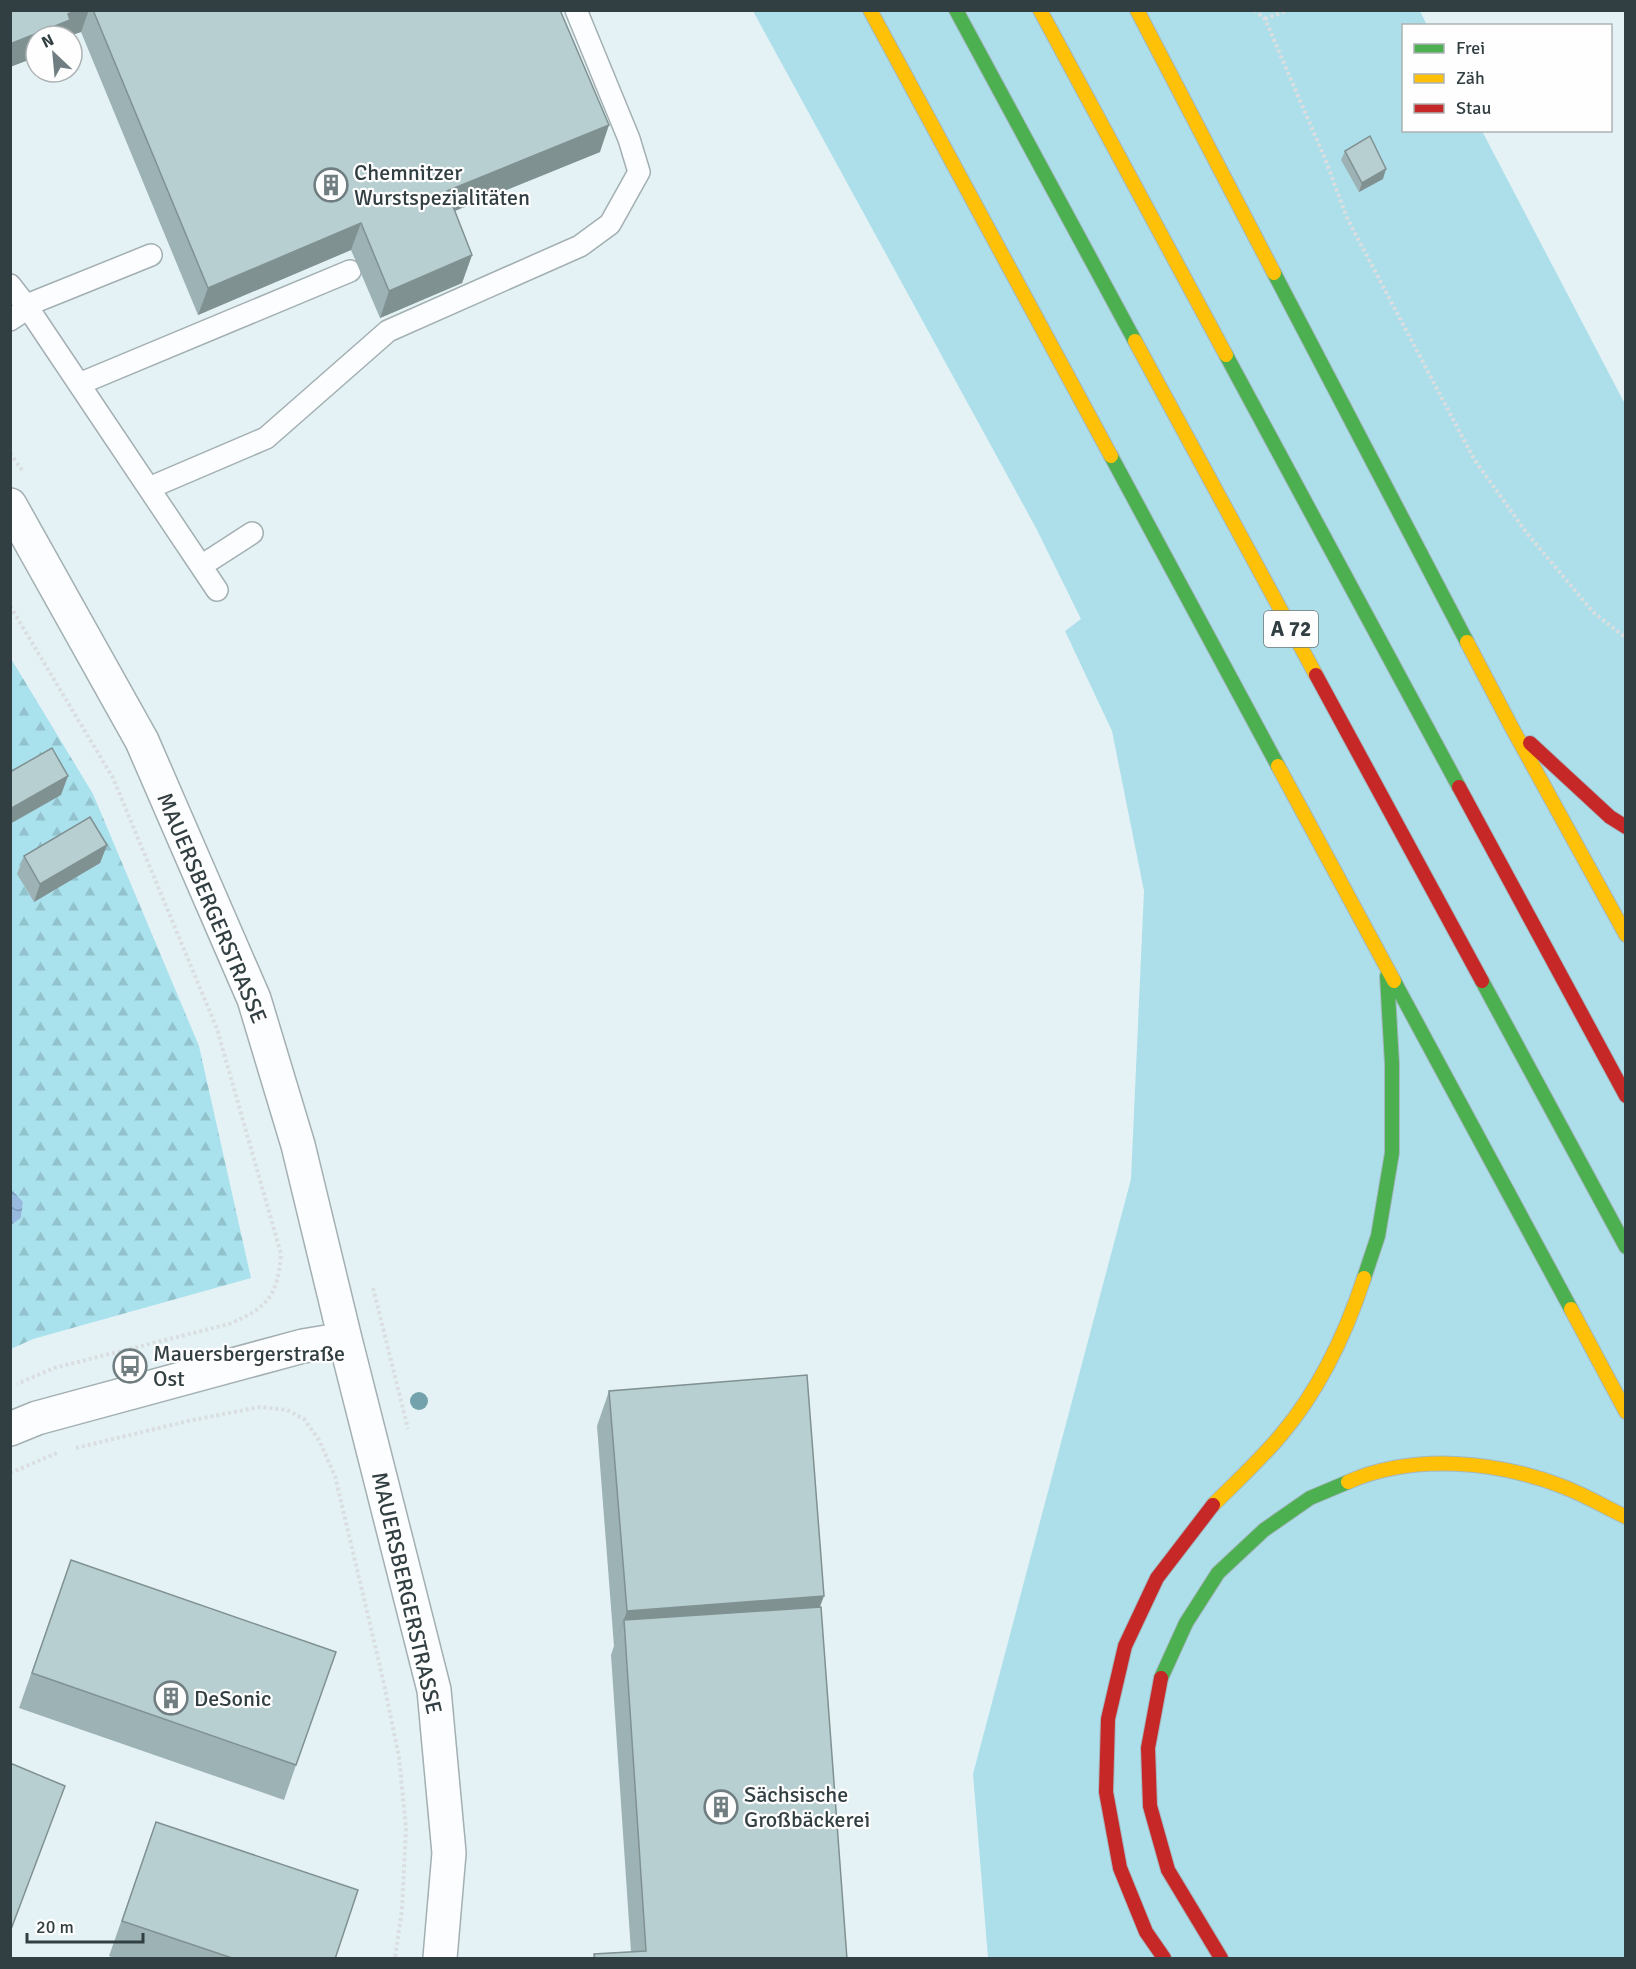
<svg xmlns="http://www.w3.org/2000/svg" width="1636" height="1969" font-family="Signika,sans-serif">
  <defs>
    <pattern id="forest-firs" width="22" height="20" patternUnits="userSpaceOnUse" patternTransform="scale(1.5)"><rect width="22" height="20" fill="#a9e1ed"/><path d="M5 1l3.5 6h-7zM16 11l3.5 6h-7z" fill="#92c2cc"/></pattern>
    <pattern id="water-waves" width="16" height="10" patternUnits="userSpaceOnUse" patternTransform="scale(1.5)"><rect width="16" height="10" fill="#98bae1"/><path d="M0 5q4-4 8 0t8 0" fill="none" stroke="#7d99b8"/></pattern>
  </defs>
  <rect width="100%" height="100%" fill="#e4f2f5"/>
  <!-- grass -->
  <path fill="#addfea" d="M753 11H1420L1427 25 1404 26V130L1482 131 1625 404V1958H988L973 1774 1131 1179 1144 891 1112 731 1065 631 1081 619 1036 528Z"/>
  <!-- forest -->
  <path fill="url(#forest-firs)" d="M10 657 93 794 199 1046 251 1278 33 1339 11 1349V1225L21 1218 23 1202 10 1189Z"/>
  <!-- water -->
  <path fill="url(#water-waves)" d="M11 1189 23 1202 21 1218 11 1225Z"/>
  <g fill="none" stroke-linecap="round" stroke-linejoin="round">
    <!-- lane casing -->
    <g stroke="#a3afb2" stroke-width="24">
      <path id="lane" d="M10 285 28 308 10 320
        M27 305 151 255
        M28 308 217 590
        M79 384 350 271
        M149 488 266 438 388 331 580 246 610 224 639 172 629 139 576 10
        M201 566 252 533"/>
    </g>
    <!-- street casing -->
    <g stroke="#a3afb2" stroke-width="36">
      <path id="street" d="M10 505 142 741 254 999 298 1145 345 1339 434 1690 449 1853 440 1958
        M10 1429 37 1418 303 1346 345 1339"/>
    </g>
    <!-- fast casing -->
    <g stroke="#a4b7bf" stroke-width="16">
      <path id="fast" d="M956 10 1135 341
        M1274 273 1467 642
        M1226 355 1459 787
        M1111 456 1278 766
        M1394 981 1571 1309
        M1482 981 1626 1247
        M1364 1278 1378 1236 1392 1153V1064L1387 976
        M1161 1678 1186 1623 1218 1573 1264 1530 1310 1498 1348 1482"/>
    </g>
    <!-- slow casing -->
    <g stroke="#a4b7bf" stroke-width="16">
      <path id="slow" d="M870 10 1111 456
        M1040 10 1226 355
        M1137 10 1274 273
        M1135 341 1316 675
        M1467 642 1511 726 1626 935
        M1278 766 1394 981
        M1571 1309 1626 1412
        M1348 1482C1414 1453 1498 1461 1564 1487 1585 1495 1605 1507 1626 1517
        M1213 1505C1236 1482 1260 1460 1281 1435 1319 1390 1346 1333 1364 1278"/>
    </g>
    <!-- jam casing -->
    <g stroke="#a4b7bf" stroke-width="16">
      <path id="jam" d="M1316 675 1482 981
        M1530 743 1610 817 1626 827
        M1459 787 1626 1096
        M1161 1678 1148 1748 1150 1806 1168 1870 1221 1958
        M1164 1958 1146 1932 1120 1868 1106 1792 1108 1719 1125 1646 1157 1578 1213 1505"/>
    </g>
    <!-- path -->
    <path stroke="#dadee0" stroke-width="4" stroke-dasharray="3 3" stroke-linecap="butt" d="M1254 10 1265 19 1326 161 1347 218 1474 459 1526 532 1593 612 1626 638
      M1265 19 1288 10
      M10 453 22 470
      M10 606 113 778 217 1029 281 1254C278 1296 267 1308 229 1324L54 1368 17 1384
      M373 1288 408 1429
      M76 1448 188 1421 260 1407 287 1410 304 1419 319 1440 335 1476 382 1675 399 1757 406 1828 402 1909 395 1958
      M10 1473 57 1453"/>
    <!-- lane -->
    <use href="#lane" stroke="#fbfdfe" stroke-width="21"/>
    <!-- street -->
    <use href="#street" stroke="#fbfdfe" stroke-width="33"/>
    <!-- fast -->
    <use href="#fast" stroke="#4caf50" stroke-width="14"/>
    <!-- slow -->
    <use href="#slow" stroke="#ffc107" stroke-width="14"/>
    <!-- jam -->
    <use href="#jam" stroke="#c62828" stroke-width="14"/>
  </g>
  <!-- trees -->
  <circle fill="#73a2ac" cx="419" cy="1401" r="9"/>
  <!-- wall -->
  <path fill="#9db2b4" d="M10 10H560L600 152 455 211 472 255 462 283 380 318 351 250 198 315 81 32 36 36V57L10 67Z
    M1345 151 1383 179 1359 192 1341 160Z
    M107 845 100 863 34 902 17 874 24 856Z
    M609 1391 820 1607 847 1959H593L594 1954 631 1952 611 1655 614 1646 597 1426Z
    M71 1560 296 1765 284 1800 19 1708Z
    M156 1822 335 1959H117L109 1956Z"/>
  <!-- shaded-wall -->
  <path fill="#809192" d="M76 10H89L81 32 70 36H36V57L10 67V44L68 14Z
    M609 125 600 152 437 218 447 191Z
    M1386 169 1383 179 1359 192 1362 183Z
    M361 223 351 250 198 315 208 288Z
    M472 255 462 283 380 318 389 291Z
    M68 776 61 795 10 824V809Z
    M107 845 100 863 34 902 40 884Z
    M824 1596 811 1631 624 1620 614 1646 627 1611Z"/>
  <!-- building -->
  <path fill="#b7cfd1" stroke="#809192" stroke-width="1.5" d="M10 10H76L68 14 70 20 10 44Z
    M93 10H560L609 125 447 191 472 255 389 291 361 223 208 288Z
    M1370 136 1386 169 1362 183 1345 151Z
    M52 748 68 776 10 809V772Z
    M90 817 107 845 40 884 24 856Z
    M807 1375 824 1596 627 1611 609 1391Z
    M71 1560 336 1652 296 1765 32 1673Z
    M821 1607 847 1959H595L594 1954 646 1951 624 1620Z
    M10 1763 65 1786 10 1932Z
    M156 1822 358 1890 335 1959H235L122 1921Z"/>
  <!-- icons -->
  <defs>
    <g id="building-ring" transform="scale(1.725)"><circle r="9.5" fill="#fefefe" stroke="#707e81" stroke-width="1.5"/><path d="M-4-6H4V6H1V3H-1V6H-4ZM-2.5-4.3h1.7v1.8h-1.7ZM.8-4.3h1.7v1.8H.8ZM-2.5-1h1.7V.8h-1.7ZM.8-1h1.7V.8H.8Z" fill="#707e81"/></g>
    <g id="bus-ring" transform="scale(1.725)"><circle r="9.5" fill="#fefefe" stroke="#707e81" stroke-width="1.5"/><path d="M-5-6H5V4H4V6H2V4H-2V6H-4V4H-5ZM-3.5-4V0h7V-4ZM-3.5 1.2v1.5H-2V1.2ZM2 1.2v1.5H3.5V1.2Z" fill="#707e81"/></g>
  </defs>
  <g fill-rule="evenodd">
    <use href="#building-ring" x="331" y="185"/>
    <use href="#bus-ring" x="130" y="1366"/>
    <use href="#building-ring" x="171" y="1698"/>
    <use href="#building-ring" x="721" y="1807"/>
  </g>
  <g text-anchor="middle" dominant-baseline="central" stroke-width="4.5" stroke-linejoin="round" paint-order="stroke">
    <!-- shield labels -->
    <rect fill="#fefefe" stroke="#6f787a" stroke-width="1.5" x="1264" y="611" width="54" height="36" rx="4.5"/>
    <g font-size="21" font-weight="bold" fill="#323f42">
      <text x="1291" y="629">A 72</text>
    </g>
    <!-- poi labels -->
    <g font-size="22" fill="#323f42" stroke="#fefefe" text-anchor="start">
      <text x="354" y="172">Chemnitzer<tspan x="354" dy="25">Wurstspezialitäten</tspan></text>
      <text x="153" y="1353">Mauersbergerstraße<tspan x="153" dy="25">Ost</tspan></text>
      <text x="194" y="1698">DeSonic</text>
      <text x="744" y="1794">Sächsische<tspan x="744" dy="25">Großbäckerei</tspan></text>
    </g>
    <!-- street labels -->
    <g font-size="22" fill="#323f42" stroke="#fefefe">
      <text transform="translate(212 908) rotate(67)">MAUERSBERGERSTRASSE</text>
      <text transform="translate(407 1593) rotate(77)">MAUERSBERGERSTRASSE</text>
    </g>
  </g>
  <!-- border -->
  <rect width="1636" height="1969" fill="none" stroke="#323f42" stroke-width="24"/>
  <!-- legend -->
  <rect x="1402" y="24" width="210" height="108" fill="#fefefe" stroke="#acb2b3" stroke-width="1.5"/>
  <rect x="1414" y="44" width="30" height="9" fill="#4caf50" stroke="#acb2b3" stroke-width="1.5"/>
  <text x="1456" y="54" font-size="18" fill="#323f42">Frei</text>
  <rect x="1414" y="74" width="30" height="9" fill="#ffc107" stroke="#acb2b3" stroke-width="1.5"/>
  <text x="1456" y="84" font-size="18" fill="#323f42">Zäh</text>
  <rect x="1414" y="104" width="30" height="9" fill="#c62828" stroke="#acb2b3" stroke-width="1.5"/>
  <text x="1456" y="114" font-size="18" fill="#323f42">Stau</text>
  <!-- north arrow -->
  <g transform="translate(54 54) rotate(334)"><circle r="28" fill="#fefefe" stroke="#acb2b3" stroke-width="1.5"/>
  <path d="M0-4.5L10 22L0 15L-10 22Z" fill="#707e81"/>
  <text y="-9" font-size="16" font-weight="bold" text-anchor="middle" fill="#323f42">N</text>
  </g>
  <!-- scale -->
  <path d="M27 1933v9h116v-9" fill="none" stroke="#323f42" stroke-width="3"/>
  <text x="36" y="1933" font-size="18" fill="#323f42" stroke="#fefefe" stroke-width="4.5" paint-order="stroke">20 m</text>
</svg>
